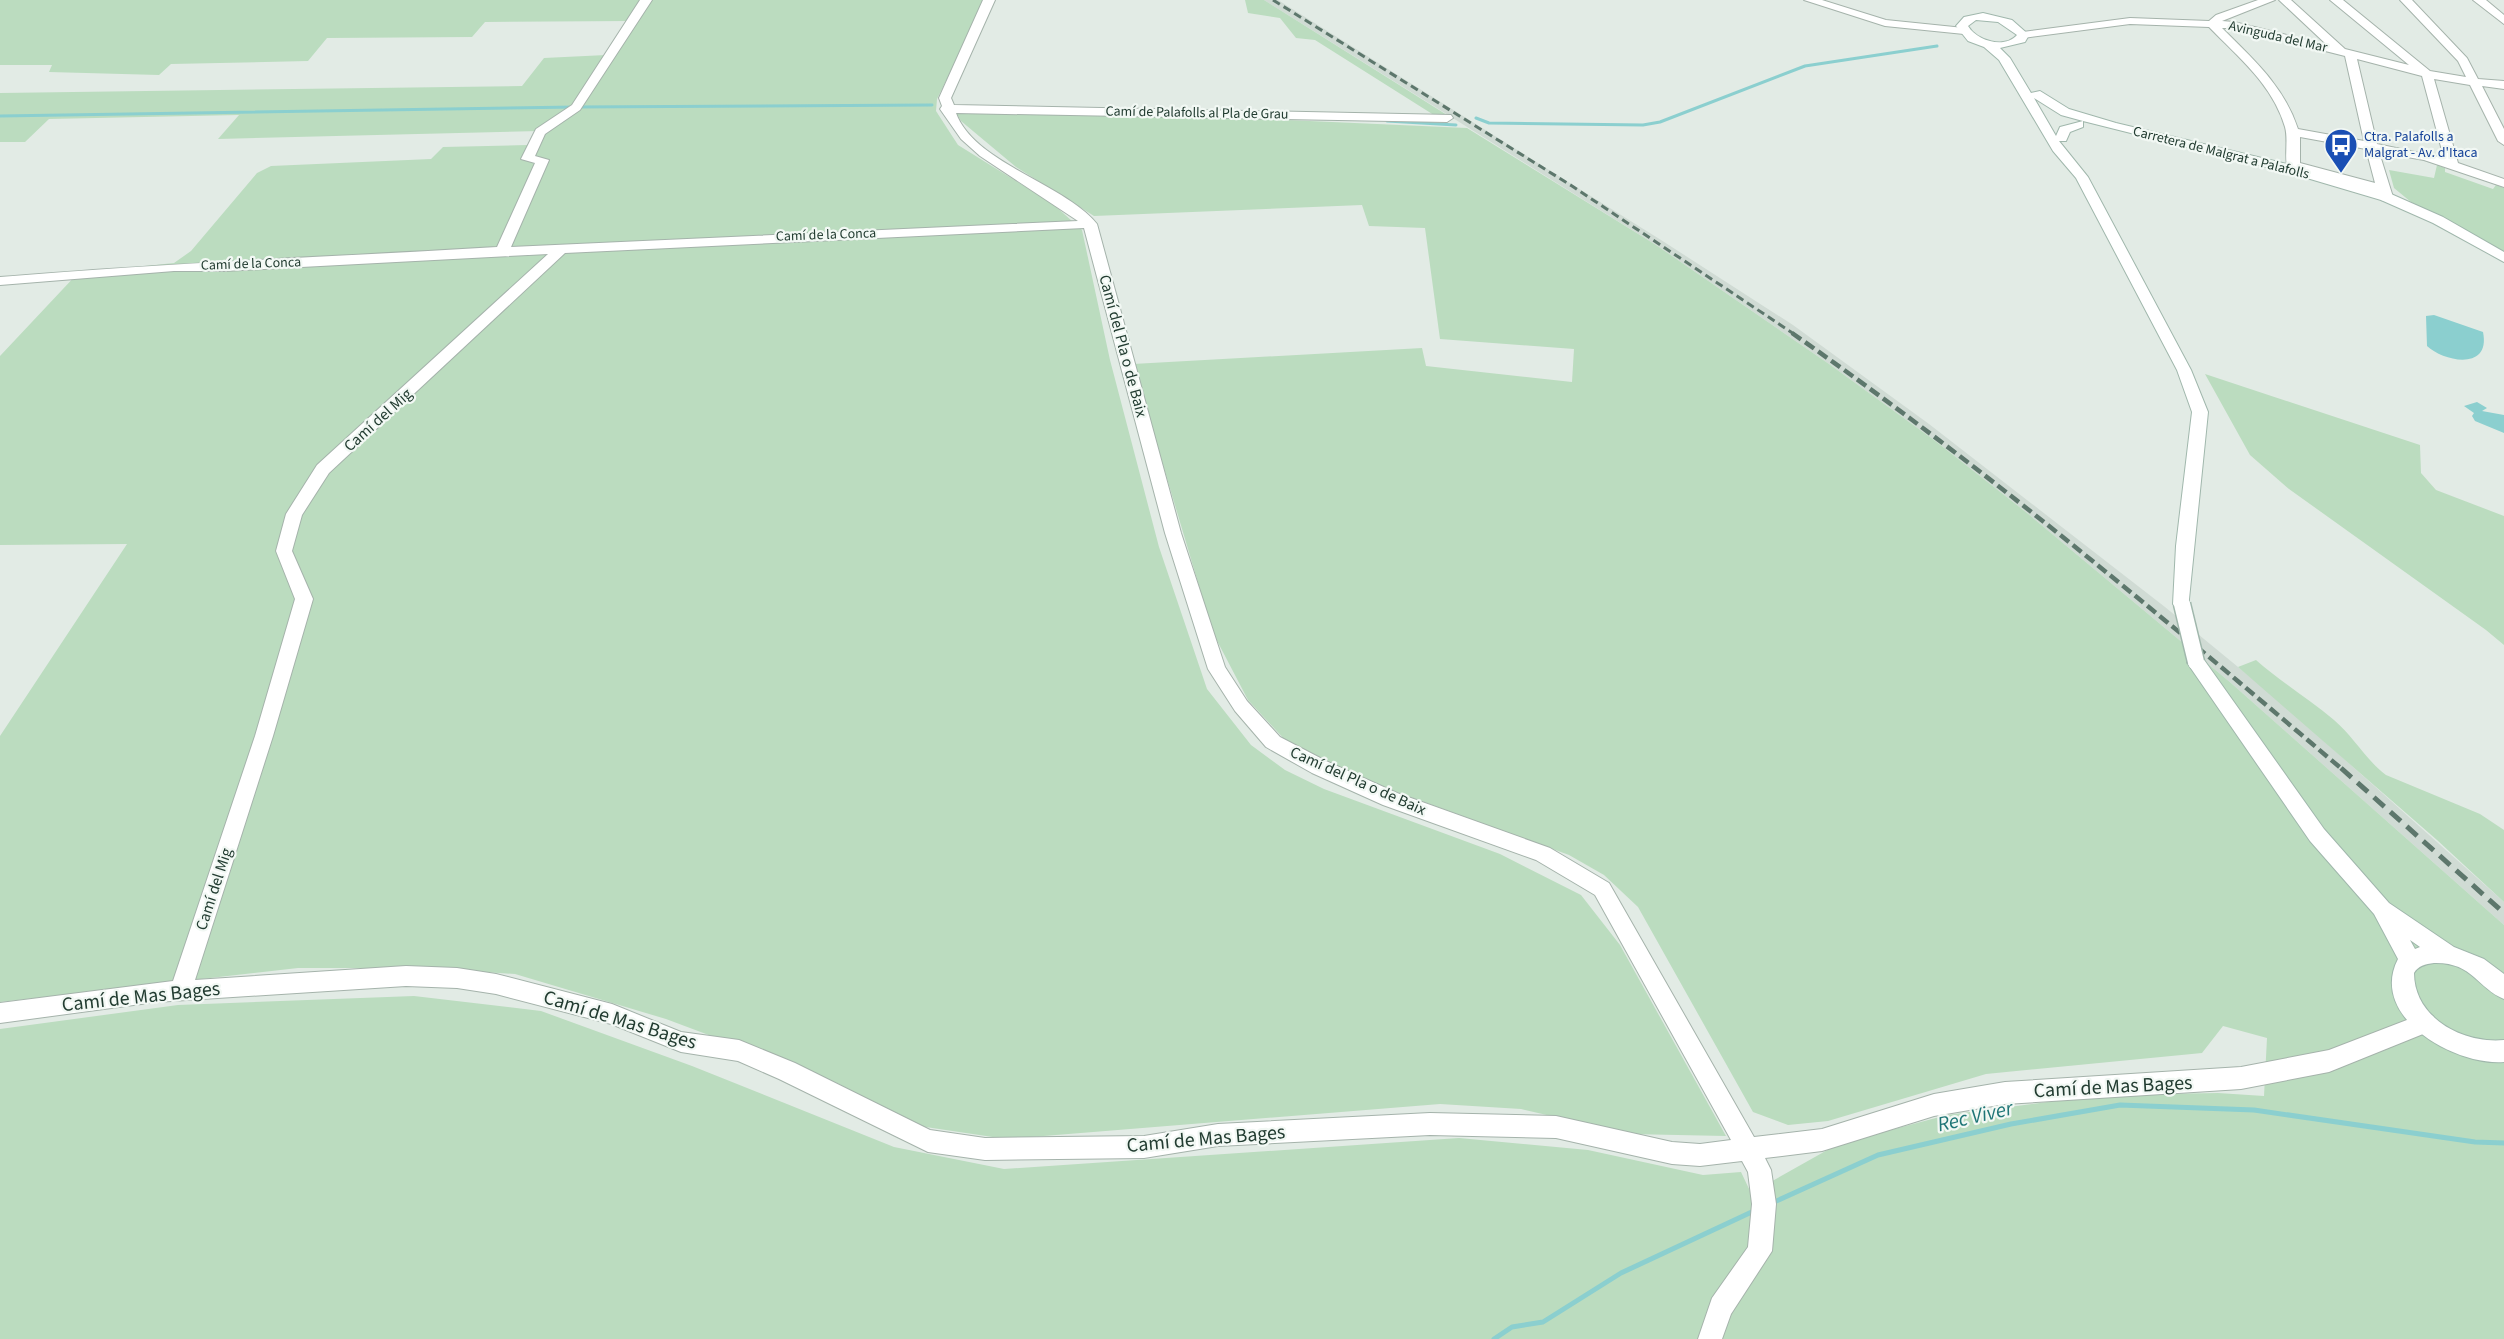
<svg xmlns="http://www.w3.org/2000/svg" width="2504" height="1339" font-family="'Source Sans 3',sans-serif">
  <rect width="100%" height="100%" fill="#e2ebe5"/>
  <!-- built -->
  <path fill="#d0dbd4" d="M1264 0H1278L1661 240 1793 325 1929 424 2165 607 2277 699 2504 902V925L2231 683 2027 513 1934 440 1829 364 1656 245Z"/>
  <!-- green -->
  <path fill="#bbdcbf" d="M0 0H986L937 99 936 111 958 145 1053 204 1082 230 1110 360 1159 547 1207 689 1251 745 1285 770 1324 789 1500 854 1581 895 1620 945 1726 1136 1629 1134 1521 1109 1440 1104 1006 1139 919 1126 837 1083 666 1019 515 974 426 968H298L0 1002V736L127 544 0 545V356L78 273 174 263 191 251 257 173 271 166 431 159 443 147 527 145 539 131 218 139 239 115 49 119 25 142H0V93L522 86 544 58 606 55 631 21 485 22 472 37 327 38 308 61 171 64 159 75 49 72 52 65H0Z
    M1245 0H1264L1447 115 1437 117 1315 40 1296 38 1280 18 1248 13Z
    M955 111 1193 116 1467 128 1656 245 1829 364 1934 440 2027 513 2231 683 2504 925V1339H0V1029L178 1005 414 996 541 1011 692 1066 894 1147 1004 1169 1459 1138 1588 1150 1703 1175 1741 1172 1751 1193 1838 1144 1947 1115 2101 1095 2218 1093 2264 1096 2267 1038 2223 1026 2202 1053 1986 1074 1828 1121 1788 1125 1753 1112 1638 907 1604 875 1569 855 1364 780 1286 741 1248 700 1213 633 1133 364 1422 348 1426 366 1572 382 1574 349 1440 339 1425 228 1369 226 1362 205 1094 216 1016 167 961 121Z
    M2437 165 2445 168V172L2493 189 2496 185 2504 188V254L2411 202 2394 188 2389 170 2434 178Z
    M2205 374 2420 445 2421 473 2436 490 2504 516V645L2486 630 2289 489 2250 455Z
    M2256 660C2281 682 2309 699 2334 720 2354 737 2365 759 2386 775L2480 814 2504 830V902L2437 840 2238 667Z"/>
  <!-- water -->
  <path fill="#8bcfcf" d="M2434 315 2483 332C2491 371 2444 362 2427 346L2426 316Z
    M2477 402 2487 408 2482 411 2504 415V433L2475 421 2472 416 2474 413 2464 406Z"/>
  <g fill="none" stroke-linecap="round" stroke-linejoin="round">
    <!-- stream-far1 -->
    <path stroke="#8bcfcf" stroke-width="3" d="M0 116 576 107 932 105
      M1476 118 1489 123 1643 125 1660 122 1805 66 1937 46
      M1387 121 1456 125"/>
    <!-- stream -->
    <path stroke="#8bcfcf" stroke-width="5" d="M1772 1203 1878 1155 2011 1124 2120 1105 2254 1110 2475 1142 2504 1143
      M1494 1339 1512 1327 1543 1322 1621 1273 1756 1210"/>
    <!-- street casing -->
    <g stroke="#a5b3ab" stroke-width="2">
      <path id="street" d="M640 0H652L580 110 545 134 535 156 549 160 511 247 1078 221 980 156 961 139 940 109 942 106 939 98 983 0H995L951 98 954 105 1451 115 1453 118 1447 122 956 113C974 163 1065 184 1097 224L1181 533 1225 667 1247 701 1280 737 1326 761 1397 793 1550 848 1609 883 1754 1137 1822 1129 1934 1094 2005 1082 2241 1067 2329 1050 2425 1013 2433 1016 2436 1023 2433 1030 2329 1072 2241 1089 2005 1104 1934 1116 1822 1151 1765 1158 1771 1170 1776 1204 1772 1251 1731 1314 1722 1339H1698L1712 1298 1748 1247 1752 1204 1748 1172 1742 1161 1700 1166 1672 1164 1556 1138 1430 1135 1218 1146 1144 1158 985 1160 928 1152 779 1079 738 1061 681 1052 611 1024 496 994 457 988 406 986 156 1002 0 1023V1003L173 981 255 736 295 599 276 551 286 514 317 465 548 254 225 271H174L0 285V277C165 263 331 257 497 247L535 163 521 159 536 129 572 105ZM1084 228 1165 533 1208 669 1235 711 1266 747 1312 773 1383 805 1536 860 1595 895 1731 1140 1700 1144 1672 1142 1556 1116 1430 1113 1218 1124 1144 1136 985 1138 930 1130 795 1063 739 1040 681 1032 612 1004 496 974 457 968 406 966 195 980 273 736 313 599 292 551 302 515 329 473 565 253Z
        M1804 0H1822L1886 20 1964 28 1970 31 1964 34 1885 26Z
        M2258 0H2275L2222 21 2234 22 2327 45 2279 0H2291L2345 49 2409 65 2330 0H2343L2430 71 2466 77 2458 61 2400 0H2412L2467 58 2478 79 2504 81V89L2482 86 2504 129V145L2498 141 2470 85 2434 79 2458 163 2504 179V187L2424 160 2379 152 2393 197 2386 201 2381 200 2378 191 2300 171 2289 173C2283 160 2289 141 2285 127 2273 85 2238 57 2209 27L2130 24 2023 38 2017 35 2023 32 2130 18 2209 21 2216 15ZM2222 28H2234L2345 56 2364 141 2298 129C2284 86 2253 59 2222 28ZM2357 59 2422 76 2444 158 2377 144ZM2300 137 2366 149 2375 183 2300 163Z
        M2473 0H2486L2504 15V24Z"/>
    </g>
    <!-- secondary casing -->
    <g stroke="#a0b7ac" stroke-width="2">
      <path id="secondary" d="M1983 13 2012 20 2029 35 2025 42 2000 48 2010 58 2031 93 2040 91 2069 109 2116 123 2299 167 2391 194 2443 217 2504 252V262L2433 223 2381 200 2290 173 2083 121V127L2070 132 2066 141H2059L2088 177 2191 370 2208 412 2188 609H2176L2173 604 2176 546 2192 412 2177 370 2076 178 2053 151 1999 60 1984 47 1968 41 1956 26 1964 17ZM1976 20 1998 22 2017 35C2005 49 1977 41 1968 26ZM2034 98 2061 115 2083 121 2060 127 2056 136Z
        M2196 655 2202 657 2324 829 2389 903 2454 947 2484 959 2504 974V999C2477 988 2473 962 2434 963 2425 964 2418 966 2414 973 2414 1018 2463 1044 2504 1040V1062C2455 1066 2368 1017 2398 959L2374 914 2310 841 2190 667 2187 662 2190 657ZM2410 940 2420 947 2415 949Z"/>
    </g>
    <!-- street -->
    <use href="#street" fill="#fff" fill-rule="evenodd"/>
    <!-- secondary -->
    <use href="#secondary" fill="#fff" fill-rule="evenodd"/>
    <!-- rail-far2 -->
    <path stroke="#5d776c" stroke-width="3" stroke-dasharray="8 4.5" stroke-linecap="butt" d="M1273 0 1572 186 1794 334"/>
    <!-- rail-far1 -->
    <path stroke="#5d776c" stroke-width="4.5" stroke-dasharray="11 5" stroke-linecap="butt" d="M1792 333C1984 467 2164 618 2343 770"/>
    <!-- rail -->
    <path stroke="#5d776c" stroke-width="5" stroke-dasharray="14 8" stroke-linecap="butt" d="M2341 768 2504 913"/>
    <!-- secondary-bridge casing -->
    <g stroke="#a0b7ac" stroke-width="19" stroke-linecap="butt">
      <path id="secondary-bridge" d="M2182 604 2196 662"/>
    </g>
    <!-- secondary-bridge -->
    <use href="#secondary-bridge" stroke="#fff" stroke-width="16"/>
  </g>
  <!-- icons -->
  <defs>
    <g id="bus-pin" transform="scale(1.725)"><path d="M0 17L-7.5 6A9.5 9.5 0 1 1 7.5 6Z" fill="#1a4fb4" stroke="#f2f8f4"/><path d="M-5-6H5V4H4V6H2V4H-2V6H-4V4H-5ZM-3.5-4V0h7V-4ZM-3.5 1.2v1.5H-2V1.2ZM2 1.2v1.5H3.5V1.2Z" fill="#fff"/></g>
  </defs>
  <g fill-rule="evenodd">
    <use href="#bus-pin" x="2341" y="145"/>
  </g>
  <g text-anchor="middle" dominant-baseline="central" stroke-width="4.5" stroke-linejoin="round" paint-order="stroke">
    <!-- far-street labels -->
    <g font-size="14" fill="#223c31" stroke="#f2f8f4">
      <text transform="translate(2278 37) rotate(13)">Avinguda del Mar</text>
      <text transform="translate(1197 113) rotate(1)">Camí de Palafolls al Pla de Grau</text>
      <text transform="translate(2221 153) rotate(14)">Carretera de Malgrat a Palafolls</text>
      <text transform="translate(826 235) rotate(-2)">Camí de la Conca</text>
      <text transform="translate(251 264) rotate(-2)">Camí de la Conca</text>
    </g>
    <!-- far-transit labels -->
    <g font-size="14" fill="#164399" stroke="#f2f8f4" text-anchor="start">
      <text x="2364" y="137">Ctra. Palafolls a<tspan x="2364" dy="16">Malgrat - Av. d'Itaca</tspan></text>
    </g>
    <!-- street labels -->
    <g font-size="16" fill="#223c31" stroke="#f2f8f4">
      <text transform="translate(1123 346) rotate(75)">Camí del Pla o de Baix</text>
      <text transform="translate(378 420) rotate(-42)">Camí del Mig</text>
      <text transform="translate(1358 781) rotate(24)">Camí del Pla o de Baix</text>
      <text transform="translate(214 889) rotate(-72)">Camí del Mig</text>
    </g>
    <!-- near-street labels -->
    <g font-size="20" fill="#223c31" stroke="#f2f8f4">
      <text transform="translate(141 997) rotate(-6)">Camí de Mas Bages</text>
      <text transform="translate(620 1020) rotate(17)">Camí de Mas Bages</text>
      <text transform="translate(2113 1087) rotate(-3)">Camí de Mas Bages</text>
      <text transform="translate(1206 1139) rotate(-5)">Camí de Mas Bages</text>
    </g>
    <!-- near-water labels -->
    <g font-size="21" font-style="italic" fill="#1e7576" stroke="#f2f8f4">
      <text transform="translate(1975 1116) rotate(-13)">Rec Viver</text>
    </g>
  </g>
</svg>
